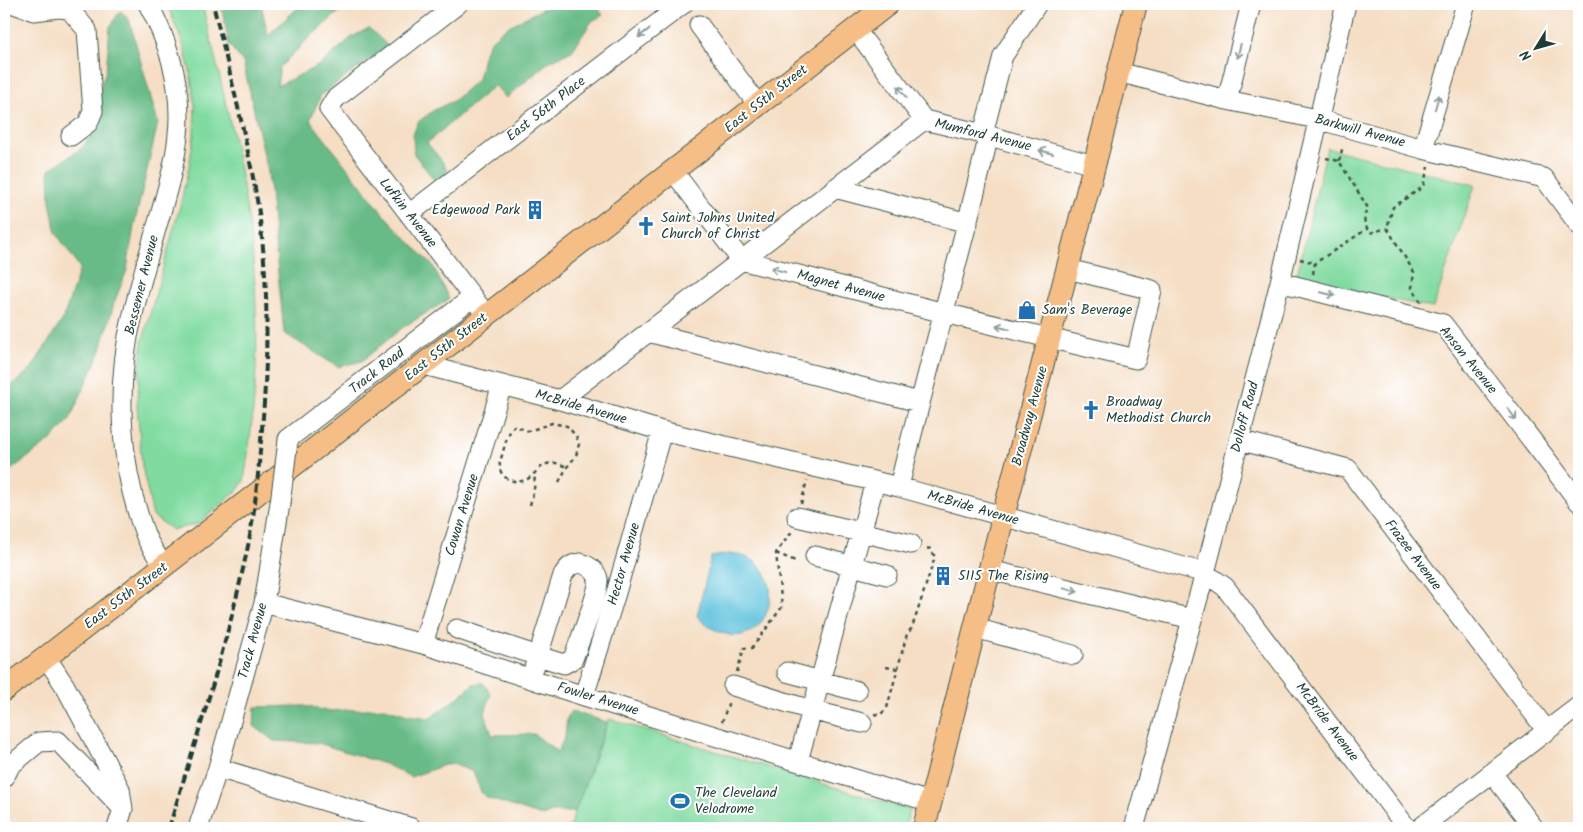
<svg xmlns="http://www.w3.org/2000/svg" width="1583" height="832" font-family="Kalam,sans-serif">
  <rect width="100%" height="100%" fill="#fff"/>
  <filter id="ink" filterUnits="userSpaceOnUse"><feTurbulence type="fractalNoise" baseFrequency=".02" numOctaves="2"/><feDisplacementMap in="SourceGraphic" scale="10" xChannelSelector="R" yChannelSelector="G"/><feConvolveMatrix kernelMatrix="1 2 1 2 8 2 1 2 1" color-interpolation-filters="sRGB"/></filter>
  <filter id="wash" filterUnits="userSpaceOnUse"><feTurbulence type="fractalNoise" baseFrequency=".0096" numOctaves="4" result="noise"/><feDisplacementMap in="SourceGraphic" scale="20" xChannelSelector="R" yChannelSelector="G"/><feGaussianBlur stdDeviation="1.12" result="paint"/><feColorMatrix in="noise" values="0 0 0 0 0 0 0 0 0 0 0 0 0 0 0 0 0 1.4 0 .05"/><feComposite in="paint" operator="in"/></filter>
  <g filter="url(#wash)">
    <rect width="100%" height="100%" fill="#f5dec4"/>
    <!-- green -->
    <path fill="#81dba1" stroke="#508c6a" d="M167 4H202C226 103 253 204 256 307 259 365 253 423 244 481L237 491 198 524 172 530 153 516 142 466 137 406 142 343 180 206 189 166 194 135 195 106 190 71 183 44Z
      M1327 148 1475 185 1433 308 1296 279Z
      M609 719 910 810 905 828H569Z"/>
    <!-- forest -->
    <path fill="#68bb87" stroke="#447c5e" d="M221 4H261L268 35 302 4H348L309 38 280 67 277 86 320 65 352 37 369 28 388 46 321 95 310 120 384 215 433 266 449 299 402 328 362 361 338 367 284 333 268 172 243 62 229 45Z
      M552 4H595L603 15 592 21 572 51 550 61 506 98 495 85 427 143 442 161 448 172 435 181 414 154 413 135 418 122 434 110 453 101 478 79 483 57 490 41 507 27Z
      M120 11 129 19 158 123 134 226 127 270 114 303 101 350 69 421 51 440 4 475V392L31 369 63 319 80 268 56 233 50 202 49 170 83 147 98 123 99 93 106 70 110 27Z
      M483 683 491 694 485 713 492 735 534 734 558 752 565 736 567 718 571 711 607 722 575 812H552L542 816 487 798 481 792 473 772 450 763 411 777 385 764 318 743 274 741 254 726 255 707 304 706 329 711 385 708 408 715 430 718 460 696 473 684Z"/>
    <!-- water -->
    <path fill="#5fc3dd" stroke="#3f8088" d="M729 554C794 555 775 652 722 633 712 629 704 624 697 616L711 557Z"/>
  </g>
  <g filter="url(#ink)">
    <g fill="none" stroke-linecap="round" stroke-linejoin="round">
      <!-- minor casing -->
      <g stroke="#3f554a" stroke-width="21">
        <path id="minor" d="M14 4 34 11 58 8 69 9 87 30 93 111 88 123 71 136
          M148 4C166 37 179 77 179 116 179 149 170 180 161 212 151 246 141 280 133 314 115 384 119 466 145 534 149 546 158 556 164 567
          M458 4 335 99 329 109 487 316
          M699 25 758 105
          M855 29 924 120 983 134 1093 165
          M1118 72 1227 100 1317 119 1423 149 1544 178 1579 225
          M1227 100 1251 4
          M983 134 1003 56 1037 4
          M1423 149 1466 4
          M673 171 741 260 944 313 1136 359 1152 290 1068 269
          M835 188 968 223
          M409 214 683 4
          M1280 282 1443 324 1579 502
          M648 332 919 402
          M424 365 560 400 662 431 899 487 1205 573 1225 587 1407 828
          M560 400 924 120
          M1239 440 1348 469 1547 731
          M287 449 288 439 473 297
          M899 487C927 370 961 253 989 135
          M797 517 911 544
          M815 556 887 575
          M581 563C589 566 596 570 598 579 600 590 578 645 573 659L564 664 538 656 563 575C568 567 571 564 581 563Z
          M990 570 1192 619
          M264 603 423 644 584 696 930 802
          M975 628 1073 655
          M457 629 538 656 534 668
          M423 644 502 385
          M46 657 65 686 120 789 123 809 117 828
          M787 672 857 691
          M733 686 811 710 862 723
          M584 696 616 593 662 431
          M798 761 875 482
          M218 768 412 828
          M1492 773 1534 828
          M4 778 10 766 39 742 58 741 123 809
          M198 828 218 768 264 603 280 503
          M1134 828 1205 573 1280 282 1346 4
          M1420 828 1579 706"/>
      </g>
      <!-- major casing -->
      <g stroke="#3f554a" stroke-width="24">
        <path id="major" d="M4 690 888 4
          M924 828 1003 517 1136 4"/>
      </g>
      <!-- path -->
      <path stroke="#3f554a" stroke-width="2.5" stroke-dasharray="4 4" stroke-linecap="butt" d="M1326 158 1339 161 1368 208C1362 218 1364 224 1370 233L1387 228
        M1339 161 1343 146
        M1300 259 1315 263
        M1313 274 1315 263 1367 229
        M1421 302 1412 288 1414 272 1387 228 1393 207 1423 187 1428 167
        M559 482 567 467 576 456 579 444 576 436 567 426 552 423 529 431 514 426C506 435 504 450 500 462 497 477 513 485 526 480 535 475 541 463 552 463 556 462 562 465 567 467
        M801 504 807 480
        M530 505C533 494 536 485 534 473
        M776 553 795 561
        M886 667 898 669
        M737 672 744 648H752L782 607 776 553 793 530
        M874 714 880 715 887 708 907 634 911 629 915 619 935 557 931 549 925 548
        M722 722 729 701"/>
      <!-- minor -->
      <use href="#minor" stroke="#fff" stroke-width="19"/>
      <!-- major -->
      <use href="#major" stroke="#f6be87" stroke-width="22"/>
      <!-- rail -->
      <path stroke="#1f3d34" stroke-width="4" stroke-dasharray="8 4" stroke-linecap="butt" d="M169 828C195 741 225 653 244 564 253 527 257 489 260 451 268 370 270 287 258 206 247 138 229 71 213 4"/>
      <!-- minor-bridge casing -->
      <g stroke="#3f554a" stroke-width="21" stroke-linecap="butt">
        <path id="minor-bridge" d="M280 503 287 449"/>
      </g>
      <!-- minor-bridge -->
      <use href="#minor-bridge" stroke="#fff" stroke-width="19"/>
    </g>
    <!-- one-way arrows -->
    <defs><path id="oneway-shaft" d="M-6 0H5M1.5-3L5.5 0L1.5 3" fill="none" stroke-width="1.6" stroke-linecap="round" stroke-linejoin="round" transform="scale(1.25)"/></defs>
    <g stroke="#8f9e9a">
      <use href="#oneway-shaft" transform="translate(644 33) rotate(142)"/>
      <use href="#oneway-shaft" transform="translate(1239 51) rotate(104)"/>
      <use href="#oneway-shaft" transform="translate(902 92) rotate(-127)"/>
      <use href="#oneway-shaft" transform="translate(1437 102) rotate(-74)"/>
      <use href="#oneway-shaft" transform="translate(1046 152) rotate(-164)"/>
      <use href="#oneway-shaft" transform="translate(778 270) rotate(-165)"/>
      <use href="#oneway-shaft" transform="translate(1328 294) rotate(14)"/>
      <use href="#oneway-shaft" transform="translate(1003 327) rotate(-167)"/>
      <use href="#oneway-shaft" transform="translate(1512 414) rotate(53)"/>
      <use href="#oneway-shaft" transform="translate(1071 590) rotate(14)"/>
    </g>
  </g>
  <!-- icons -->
  <defs>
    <g id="building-bare" transform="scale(1.5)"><path d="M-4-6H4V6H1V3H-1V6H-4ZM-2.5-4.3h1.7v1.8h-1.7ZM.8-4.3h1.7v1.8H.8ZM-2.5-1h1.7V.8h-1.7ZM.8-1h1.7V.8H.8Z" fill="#1f6fb2" stroke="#fff" stroke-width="2.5" paint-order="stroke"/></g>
    <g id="church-bare" transform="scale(1.5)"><path d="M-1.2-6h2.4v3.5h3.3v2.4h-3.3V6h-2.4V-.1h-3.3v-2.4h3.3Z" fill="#1f6fb2" stroke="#fff" stroke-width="2.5" paint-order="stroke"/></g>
    <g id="shop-bare" transform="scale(1.5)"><path d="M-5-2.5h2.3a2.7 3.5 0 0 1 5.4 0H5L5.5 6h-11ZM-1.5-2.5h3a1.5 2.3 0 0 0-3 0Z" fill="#1f6fb2" stroke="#fff" stroke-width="2.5" paint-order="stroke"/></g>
    <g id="stadium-bare" transform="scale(1.5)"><path d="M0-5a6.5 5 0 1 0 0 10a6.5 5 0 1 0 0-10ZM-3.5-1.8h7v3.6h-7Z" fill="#1f6fb2" stroke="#fff" stroke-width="2.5" paint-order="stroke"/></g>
  </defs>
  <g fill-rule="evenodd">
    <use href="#building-bare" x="535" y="210"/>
    <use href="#church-bare" x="646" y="226"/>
    <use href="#shop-bare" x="1027" y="310"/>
    <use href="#church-bare" x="1091" y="410"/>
    <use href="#building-bare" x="943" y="576"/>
    <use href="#stadium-bare" x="680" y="801"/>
  </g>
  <g text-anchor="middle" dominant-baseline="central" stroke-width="4" stroke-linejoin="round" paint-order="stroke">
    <!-- street labels -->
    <g font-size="14" fill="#1f3d34" stroke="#fff">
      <text transform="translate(766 99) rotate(-38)">East 55th Street</text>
      <text transform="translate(546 109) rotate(-38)">East 56th Place</text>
      <text transform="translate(1360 131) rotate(15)">Barkwill Avenue</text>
      <text transform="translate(983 135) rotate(14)">Mumford Avenue</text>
      <text transform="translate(408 213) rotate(52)">Lufkin Avenue</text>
      <text transform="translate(142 285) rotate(-76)">Bessemer Avenue</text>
      <text transform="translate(841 286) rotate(15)">Magnet Avenue</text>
      <text transform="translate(446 347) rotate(-38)">East 55th Street</text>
      <text transform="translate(1468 360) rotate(51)">Anson Avenue</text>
      <text transform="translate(377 371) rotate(-38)">Track Road</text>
      <text transform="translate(581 407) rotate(16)">McBride Avenue</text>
      <text transform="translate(1030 416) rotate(-75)">Broadway Avenue</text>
      <text transform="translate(1245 417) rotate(-75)">Dolloff Road</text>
      <text transform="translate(973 508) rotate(16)">McBride Avenue</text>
      <text transform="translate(462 515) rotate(-73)">Cowan Avenue</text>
      <text transform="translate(1413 555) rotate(53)">Frazee Avenue</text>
      <text transform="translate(624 564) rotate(-74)">Hector Avenue</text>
      <text transform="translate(126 596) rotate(-37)">East 55th Street</text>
      <text transform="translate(253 641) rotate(-75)">Track Avenue</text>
      <text transform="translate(598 699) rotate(17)">Fowler Avenue</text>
      <text transform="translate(1327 722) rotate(53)">McBride Avenue</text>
    </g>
    <!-- poi labels -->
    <g font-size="14" fill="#1f3d34" stroke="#fff" text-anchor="start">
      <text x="520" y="210" text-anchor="end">Edgewood Park</text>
      <text x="661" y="218">Saint Johns United<tspan x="661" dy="16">Church of Christ</tspan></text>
      <text x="1042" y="310">Sam's Beverage</text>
      <text x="1106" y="402">Broadway<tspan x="1106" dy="16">Methodist Church</tspan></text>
      <text x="958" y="576">5115 The Rising</text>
      <text x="695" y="793">The Cleveland<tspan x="695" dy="16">Velodrome</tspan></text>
    </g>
  </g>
  <!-- margin -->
  <rect width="1583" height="832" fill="none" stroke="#fff" stroke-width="20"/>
  <!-- north arrow -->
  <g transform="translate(1536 48) rotate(233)" stroke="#ffffff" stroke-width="4" paint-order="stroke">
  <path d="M0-4L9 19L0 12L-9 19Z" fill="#1f3d34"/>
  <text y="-8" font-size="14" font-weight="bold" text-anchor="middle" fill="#1f3d34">N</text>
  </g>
</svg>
